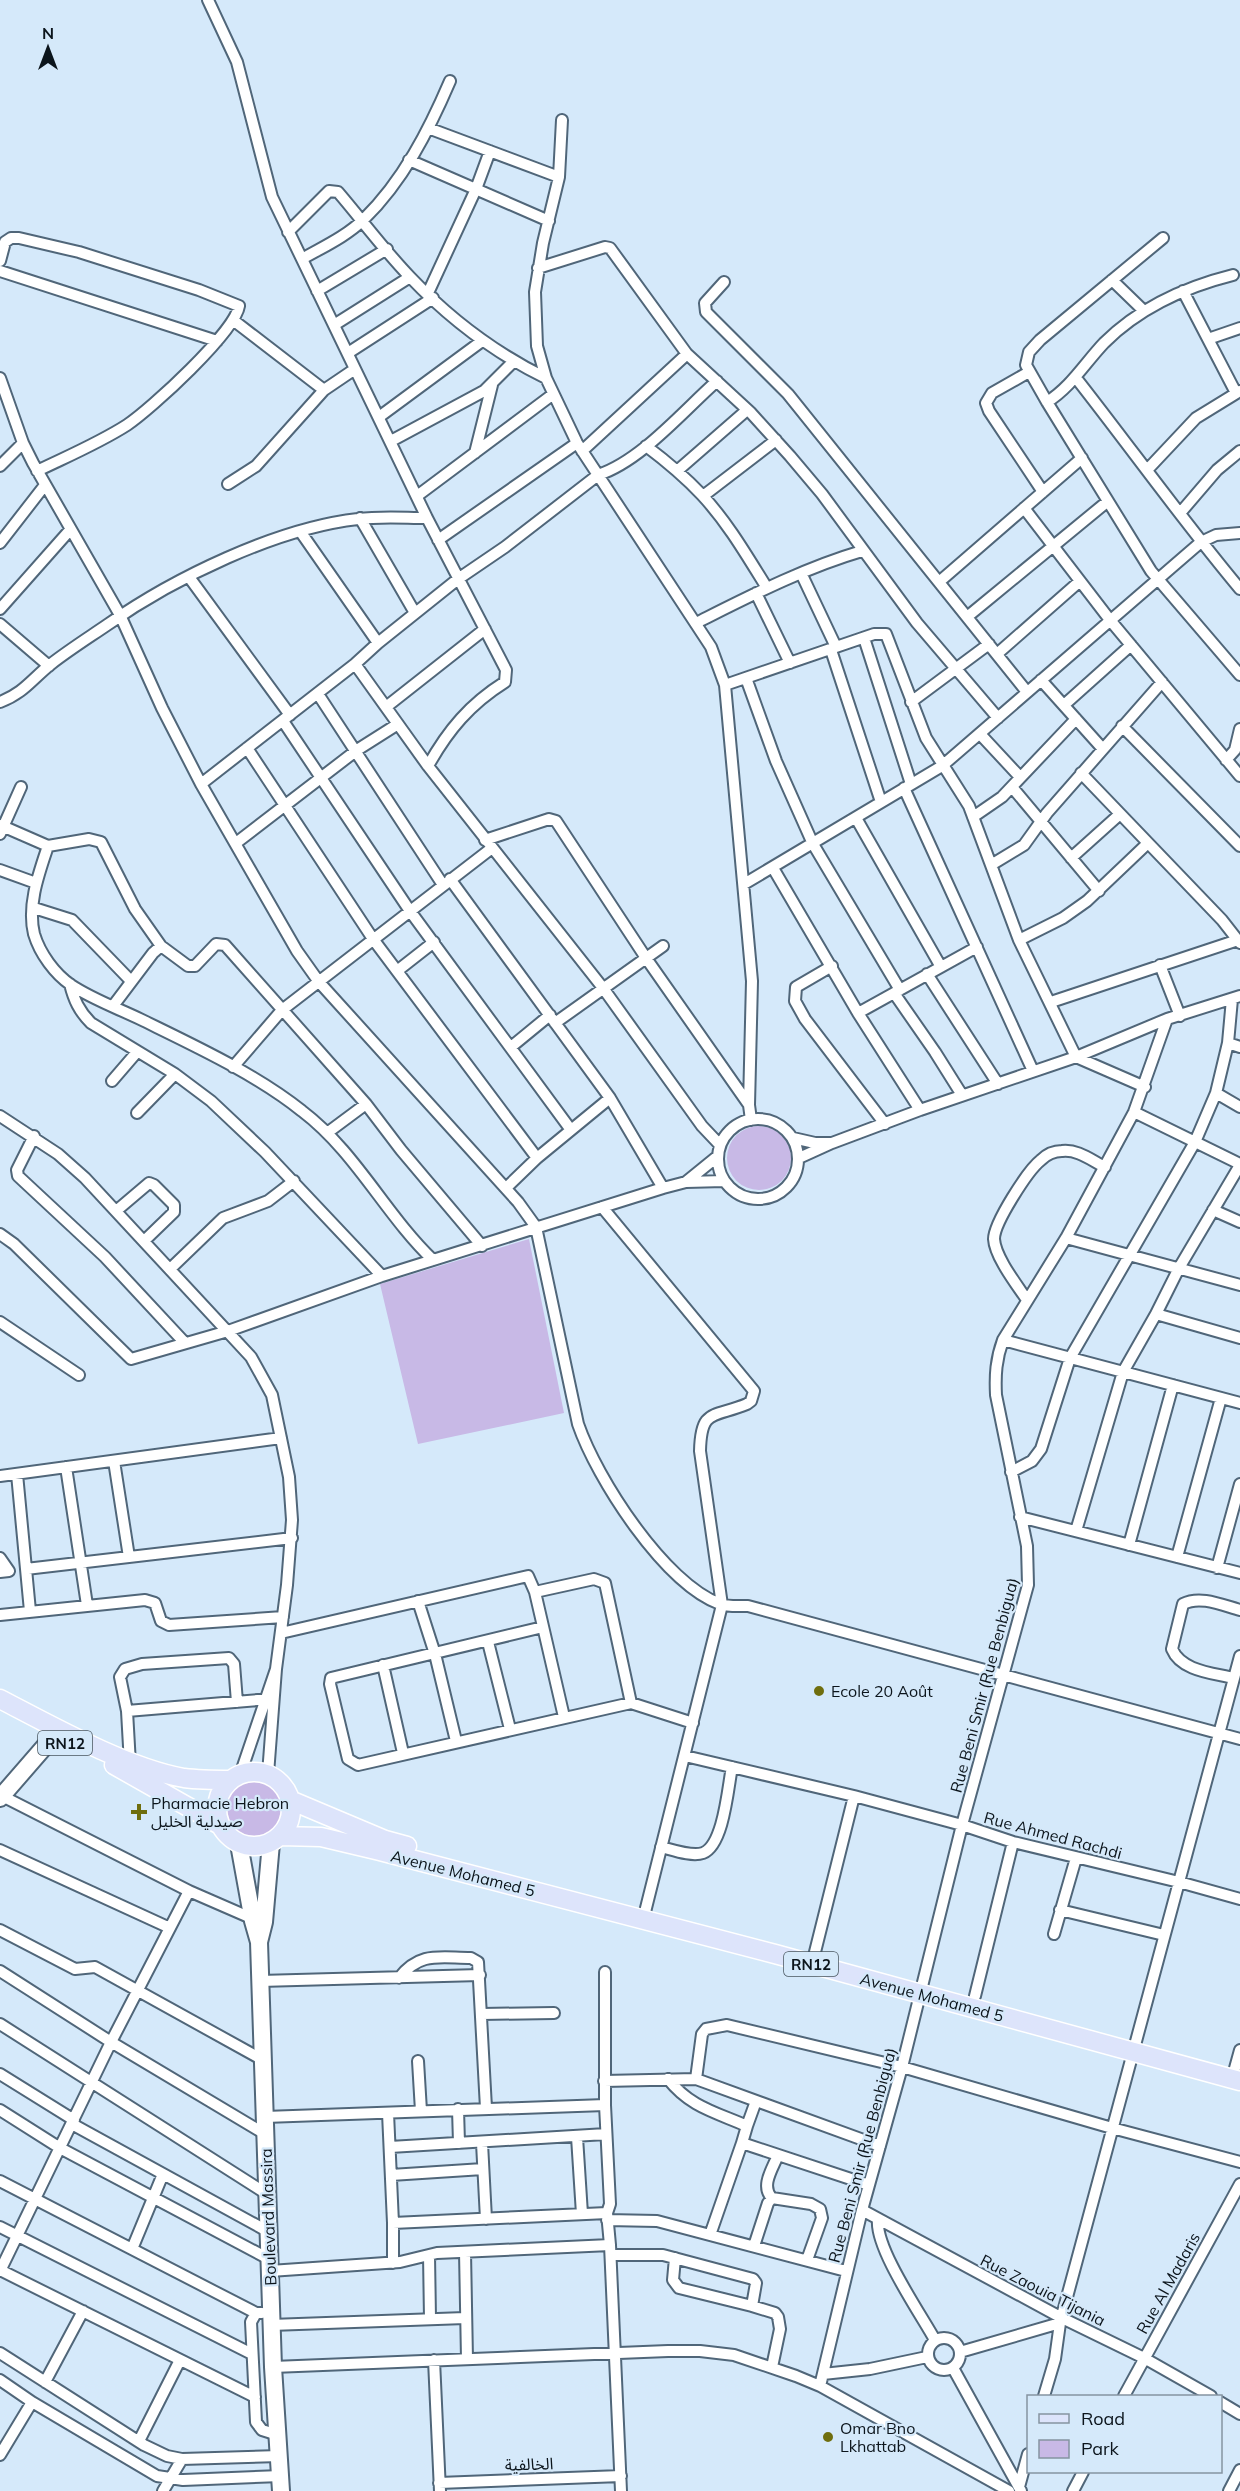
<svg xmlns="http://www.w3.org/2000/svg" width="1240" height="2491" font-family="Mulish,'Noto Sans Arabic',sans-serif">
  <rect width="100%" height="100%" fill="#d5e9fa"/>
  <!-- green -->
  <path fill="#c8b9e6" d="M727 1158a32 32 0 1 1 64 0a32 32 0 1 1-64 0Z
    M529 1239 564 1413 418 1444 380 1284Z
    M223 1809a30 30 0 1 1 60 0a30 30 0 1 1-60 0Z"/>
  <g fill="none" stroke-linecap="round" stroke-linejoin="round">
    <!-- street casing -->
    <g stroke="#506679" stroke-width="14">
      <path id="street" d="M208 0 237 62 272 197 427 518 506 670 505 682C470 704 448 730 428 766
        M562 120 559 177 543 243 535 292 537 346 546 378 577 443 711 647 725 685 752 981 749 1105 751 1120
        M428 128 559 177
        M409 160 549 221
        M288 232 329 191 338 192C362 220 384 250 410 277 449 318 495 353 546 378
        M1163 238 1040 340 1029 352 1026 365 1047 402 1151 571 1240 675
        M302 259C323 247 347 236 364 219 403 181 429 130 450 81
        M0 261 5 242 11 238H19L79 252 199 290 239 306C235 332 151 409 127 425 99 443 68 456 37 471
        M538 268 605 247 610 248 687 354 751 413 790 456 822 494 917 623 998 718
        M0 271 217 341
        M1112 280 1144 311
        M724 282 705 303 706 312 788 394 1027 692
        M317 291 387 249
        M1183 291 1236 393
        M428 293 476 189 490 151
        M233 320 324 390
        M334 325 410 277
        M1208 339 1240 328
        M348 353 433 298
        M1029 372 992 393 986 403 989 411 1043 492
        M0 378 23 443 33 463 120 615 162 708 201 784 297 951 319 982 518 1202 536 1227 578 1424C597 1479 664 1583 720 1604 728 1607 739 1606 748 1606L1240 1739
        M1076 378C1131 448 1183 521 1240 589
        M1047 402C1071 387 1085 363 1104 343 1140 307 1185 287 1233 275
        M379 417 482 341
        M391 441 484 391 513 362
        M646 446C666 461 685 477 702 495 728 523 747 556 767 588
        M582 451 687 354
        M475 453 492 385
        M0 466 23 443
        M1148 469 1196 418 1240 391
        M677 471 747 410
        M228 484 256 466 324 390 355 369
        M417 496 552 395
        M703 496 776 440
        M1024 508 1110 620 1240 776
        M1181 512 1217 470 1240 451
        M360 518 415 613
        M300 531 378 643
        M438 540 577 443
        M0 543 45 485
        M801 573 836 647
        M189 577 290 715
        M939 582 1082 458
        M756 593 790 663
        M0 609 70 530
        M967 617 1108 501
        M696 623C750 596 804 568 862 551
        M0 624 49 666
        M864 638 911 784
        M831 650 881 802
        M997 654 1080 581
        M355 664 428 766 603 988 702 1126 720 1145
        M746 678 776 761 813 844 900 990
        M1041 680 1102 748
        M725 685 874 634H886L926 738 969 806 1019 940 1076 1057 1145 1087
        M318 694 443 885
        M0 702C24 693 32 679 51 664 69 650 88 638 107 625 174 578 277 528 358 519 381 516 405 518 427 518
        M911 702 989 644
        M1064 705 1131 645
        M386 707 485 629
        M283 721 410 911 571 1130
        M1122 726 1240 846
        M980 734 1020 777
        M247 748 373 939 537 1158
        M1226 760 1235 750 1240 729
        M1081 773 1222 920 1240 943
        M201 784 355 664 378 643 458 579 505 547 598 475C641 461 683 411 717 381
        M1012 787 1099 891
        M904 788 1033 1071
        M973 817 1002 797 1076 719
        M856 818 941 967
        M0 825 48 846 89 839 101 842 135 909 161 946
        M0 834 21 787
        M485 840 549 819 556 821 646 958 749 1105
        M236 843 357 750 398 724
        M48 846C39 873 27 905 34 934 40 954 55 974 71 985 92 999 117 1008 140 1019 193 1045 256 1074 302 1111 356 1152 385 1214 433 1260
        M1071 858 1120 814
        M991 865 1024 845 1047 813 1162 682
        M773 868 858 1013 920 1110
        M0 870 36 883
        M450 879 610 1098 663 1188
        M744 884 942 766 1201 542 1216 535 1240 533
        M34 908 72 920 131 981
        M1019 940 1063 918 1087 901 1148 843
        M1160 965 1180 1016
        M832 966 796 987 795 1001 805 1019 885 1124
        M397 971 434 942
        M927 974 998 1084
        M70 984C74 1000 79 1011 91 1023L175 1074 211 1101 265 1152 382 1276
        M894 993 935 1052 962 1095
        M1051 1002 1238 940
        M113 1006 153 953 161 946 188 966H195L216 944 225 945 366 1104 401 1150 482 1246
        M858 1013 977 947
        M555 1023 663 946
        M1228 1043 1240 1047
        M511 1047 550 1015
        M233 1067 282 1010 492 848
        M112 1081 137 1052
        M1216 1093 1240 1107
        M1134 1112 1240 1164
        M137 1113 175 1074
        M0 1116 58 1154 85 1178 251 1357 272 1395 289 1477 292 1520 287 1585 276 1669
        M718 1159a40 40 0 1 1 80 0a40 40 0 1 1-80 0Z
        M327 1133 366 1104
        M34 1136 17 1170 18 1176 105 1257 185 1343
        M793 1138 815 1143H832L799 1158
        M832 1143 920 1110 1076 1057 1167 1019 1240 996
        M686 1182 718 1156
        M506 1188 537 1158 610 1098
        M602 1207 754 1391 751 1401 747 1404C713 1418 701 1408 700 1451L722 1605 643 1920
        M1213 1210 1240 1222
        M116 1211 149 1183 154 1185 174 1205V1212L144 1241
        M0 1234 14 1244 131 1359 228 1331 382 1276 663 1188 686 1182 724 1181
        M1066 1238 1240 1285
        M170 1269 223 1218 268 1201 294 1181
        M1027 1300C1017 1285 995 1257 994 1239 994 1223 1028 1170 1041 1160 1047 1154 1054 1151 1062 1151 1077 1149 1091 1160 1105 1167
        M1156 1314 1240 1338
        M0 1322 79 1375
        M1003 1340 1240 1403
        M114 1461 129 1557
        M66 1467 87 1605
        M1011 1472 1032 1461 1041 1449 1070 1358 1195 1142 1216 1093 1228 1043 1232 999
        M17 1474 30 1611
        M0 1476 281 1438
        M1020 1517 1240 1573
        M1076 1531 1123 1372 1156 1314 1179 1268 1240 1165
        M1129 1545 1173 1385
        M1177 1557 1221 1398
        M0 1558 9 1571 0 1572
        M1217 1568 1240 1484
        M26 1569 292 1538
        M535 1592 594 1579 605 1583 631 1703 693 1723
        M418 1601 435 1654 456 1741
        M0 1615 145 1600 155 1603 161 1621 169 1625 283 1617
        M543 1627 331 1678 330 1684 348 1759 358 1765 631 1703
        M281 1633 528 1576 535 1592 564 1717
        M488 1642 510 1729
        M383 1665 403 1753
        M1233 1678C1213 1673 1181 1671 1172 1649L1183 1604C1200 1595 1222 1605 1240 1610
        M127 1711 270 1699
        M685 1756 854 1796 962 1825 1013 1842 1179 1882 1240 1899
        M130 1764 127 1711 120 1677 125 1669 142 1664 229 1658 234 1664 237 1702
        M240 1775 276 1669 268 1774
        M0 1795 189 1891 258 1921
        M661 1847C673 1850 692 1857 703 1853 724 1845 728 1786 732 1767
        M0 1850 170 1928
        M189 1891 111 2042 265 2134
        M1060 1910 1164 1935
        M0 1930 75 1969 95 1967 263 2060
        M1054 1934 1076 1858
        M815 1952 854 1796
        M0 1971 111 2042 0 2271
        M605 1972V2105L610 2204 607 2213 610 2245 621 2491
        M399 1978C420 1951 440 1958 471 1958L478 1962 486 2108
        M260 1981 480 1975
        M975 1996 1013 1842
        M482 2014 554 2013
        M0 2024 267 2194
        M418 2061 421 2111
        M0 2074 74 2120
        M668 2079C690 2107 715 2112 747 2126L742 2143 869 2185
        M696 2079 702 2034 706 2029 727 2025 902 2067 1112 2128 1240 2162
        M1232 2079 1240 2050
        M604 2081 696 2079 880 2146
        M458 2109 459 2143
        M0 2110 60 2148 269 2259
        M388 2113 393 2223V2263
        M265 2117 605 2105
        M72 2124 269 2232
        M747 2126 756 2101
        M577 2137 582 2214
        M482 2143 486 2219
        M390 2147 606 2134
        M391 2175 483 2169
        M0 2181 256 2313
        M772 2198C760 2186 773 2168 778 2155
        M862 2210 1062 2318 1144 2358 1211 2396
        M607 2220 657 2221 846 2271
        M878 2220C875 2248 920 2313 935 2340
        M393 2223 607 2213
        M0 2227 252 2354
        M710 2235 742 2143
        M754 2246 768 2203 772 2198 811 2204 820 2209 822 2218 807 2260
        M132 2249 163 2174
        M465 2252 467 2359
        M429 2255 430 2318
        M611 2255H663L753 2279 756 2283 752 2306 775 2313 778 2317 780 2329 772 2367
        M675 2258 673 2280 679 2288 752 2306
        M0 2270 255 2397
        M270 2271 400 2262 437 2253 610 2245
        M262 2313H256L251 2322 256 2422 262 2430 278 2435
        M271 2325 465 2318
        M928 2354a16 16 0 1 1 32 0a16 16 0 1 1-32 0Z
        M960 2352 1060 2323 1240 1656
        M0 2353 144 2445 167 2456 182 2459 280 2456
        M434 2360 440 2491
        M273 2367 668 2351H700L734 2355 796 2376 820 2386 1009 2491
        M953 2368 1021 2491
        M823 2374 870 2369 927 2357
        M0 2380 32 2402 157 2476 183 2480 281 2476
        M45 2382 83 2311
        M820 2386 862 2210 902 2067 962 1825 1028 1585 1027 1546 996 1395C995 1375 996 1359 1003 1340L1066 1238 1134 1112 1167 1019
        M1044 2396 1055 2359 1060 2323
        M1124 2396 1240 2184
        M1220 2402 1240 2414
        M139 2441 180 2360
        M0 2455 32 2402
        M439 2483 621 2476
        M1019 2487 1028 2454
        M163 2491 182 2459
        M1073 2491 1083 2472
        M1229 2491 1240 2470"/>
    </g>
    <!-- secondary casing -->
    <g stroke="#506679" stroke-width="20">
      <path id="secondary" d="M0 1798 59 1730
        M239 1844 253 1921 259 1942 264 1922 271 1843
        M259 1942 273 2367 281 2491"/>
    </g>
    <!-- primary casing -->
    <g stroke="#fff" stroke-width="21">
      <path id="primary" d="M0 1699C52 1726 127 1768 184 1778 200 1780 215 1780 231 1780
        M114 1765 220 1825
        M217 1809a37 37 0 1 1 74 0a37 37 0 1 1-74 0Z
        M290 1800 385 1840 407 1846
        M280 1836 321 1837 380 1851 775 1954 1240 2081"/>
    </g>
    <!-- street -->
    <use href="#street" stroke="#fff" stroke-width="10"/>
    <!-- secondary -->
    <use href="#secondary" stroke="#fff" stroke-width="16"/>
    <!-- primary -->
    <use href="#primary" stroke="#dde4fb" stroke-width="18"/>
  </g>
  <!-- markers -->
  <g fill="#6f6e0e" stroke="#d5e9fa" stroke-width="2">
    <circle cx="819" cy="1691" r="6"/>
    <path d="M136 1803h6v6h6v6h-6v6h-6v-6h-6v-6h6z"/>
    <circle cx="828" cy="2437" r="6"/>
  </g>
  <g text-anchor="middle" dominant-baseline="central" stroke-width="4.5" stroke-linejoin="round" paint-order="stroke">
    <!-- shield labels -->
    <g fill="#d5e9fa" stroke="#48555f" stroke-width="1.5">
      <rect x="38" y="1731" width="54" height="24" rx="4.5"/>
      <rect x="784" y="1952" width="54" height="24" rx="4.5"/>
    </g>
    <g font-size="15" font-weight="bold" fill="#0c151c">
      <text x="65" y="1743">RN12</text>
      <text x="811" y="1964">RN12</text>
    </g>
    <!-- street labels -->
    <g font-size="16" fill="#0c151c" stroke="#d5e9fa">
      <text transform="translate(984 1685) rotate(-75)">Rue Beni Smir (Rue Benbigua)</text>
      <text transform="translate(1053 1835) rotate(15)">Rue Ahmed Rachdi</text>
      <text transform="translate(463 1873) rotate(14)">Avenue Mohamed 5</text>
      <text transform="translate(932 1997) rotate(15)">Avenue Mohamed 5</text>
      <text transform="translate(862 2155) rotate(-75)">Rue Beni Smir (Rue Benbigua)</text>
      <text transform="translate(268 2217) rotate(-92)">Boulevard Massira</text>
      <text transform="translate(1168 2283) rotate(-61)">Rue Al Madaris</text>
      <text transform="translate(1043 2290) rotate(27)">Rue Zaouia Tijania</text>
      <text transform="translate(529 2464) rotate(-2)">الخالفية</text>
    </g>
    <!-- poi labels -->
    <g font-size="16" fill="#0c151c" stroke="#d5e9fa" text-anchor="start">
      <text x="831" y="1691">Ecole 20 Août</text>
      <text x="151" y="1803">Pharmacie Hebron<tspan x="151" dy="18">صيدلية الخليل</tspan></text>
      <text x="840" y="2428">Omar Bno<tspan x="840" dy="18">Lkhattab</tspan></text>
    </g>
  </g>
  <!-- legend -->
  <rect x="1027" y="2395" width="195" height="78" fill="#d5e9fa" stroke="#8594a1" stroke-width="1.5"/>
  <rect x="1039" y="2414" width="30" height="9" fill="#dde4fb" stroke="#8594a1" stroke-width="1.5"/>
  <text x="1081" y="2425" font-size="18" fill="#0c151c">Road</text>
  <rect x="1039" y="2440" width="30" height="18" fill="#c8b9e6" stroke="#8594a1" stroke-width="1.5"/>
  <text x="1081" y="2455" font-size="18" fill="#0c151c">Park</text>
  <!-- north arrow -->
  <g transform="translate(48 48)" stroke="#d5e9fa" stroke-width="4.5" paint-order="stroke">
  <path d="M0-4.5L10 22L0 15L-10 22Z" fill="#0c151c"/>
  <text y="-9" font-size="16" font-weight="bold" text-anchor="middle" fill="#0c151c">N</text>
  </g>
</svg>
